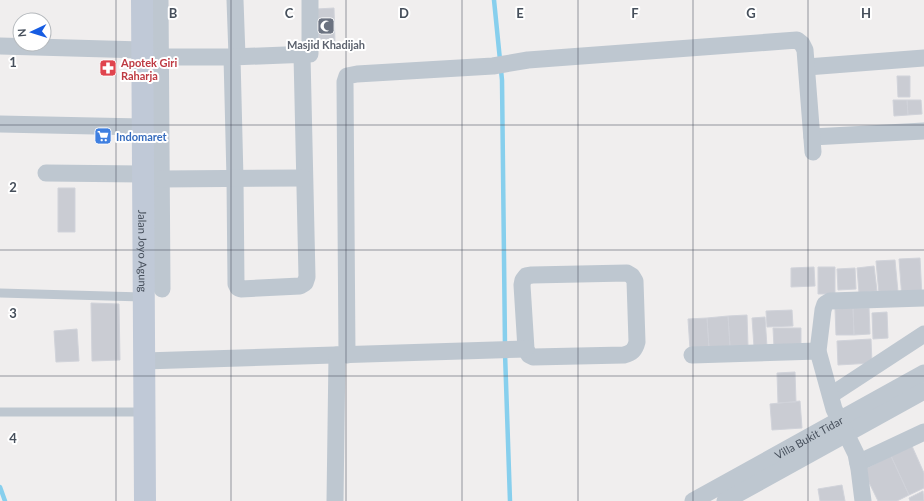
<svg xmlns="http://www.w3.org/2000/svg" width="924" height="501" font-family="Lato,sans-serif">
  <rect width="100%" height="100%" fill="#f0eeee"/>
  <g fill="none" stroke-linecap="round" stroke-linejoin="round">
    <!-- stream -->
    <path stroke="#87cfed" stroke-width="4.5" d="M494 0 502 80 505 346
      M505 353 510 501
      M0 487 5 501"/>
  </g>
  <!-- building -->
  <path fill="#caccd3" stroke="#d1d3da" d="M334 8 335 43 319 44 317 9Z
    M897 76H910V97H898Z
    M893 100H907L908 115 894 116Z
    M907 100H921L922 114 908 115Z
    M58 188H75V232H58Z
    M920 258 922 297 902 299 899 259Z
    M895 260 898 292 879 294 876 261Z
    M874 266 877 291 859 293 857 268Z
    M814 267 815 286 791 287V268Z
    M818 267H835V294H818Z
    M855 268 856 289 838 290 837 269Z
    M91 303 119 304 120 360 92 361Z
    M853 308H869L870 334 854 335Z
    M853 308 854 335H836L835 309Z
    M792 310 793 326 767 327 766 311Z
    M887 312 888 338 873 339 872 313Z
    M747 315 748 346H730L728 316Z
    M728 316 730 346 709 348 707 318Z
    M765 317 767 347H754L752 318Z
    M707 318 709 348 690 349 688 319Z
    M773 328H801V346L774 347Z
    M77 329 79 361 56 362 54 331Z
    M871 339 872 363 838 365 837 341Z
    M795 372 796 402 778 403 777 373Z
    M800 401 802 428 772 430 770 404Z
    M912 446 924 473V488L909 495 891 456Z
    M891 456 909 495 897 501H878L863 470Z
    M842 485 845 501H820L818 489Z
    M923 491 924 501H910L909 498Z"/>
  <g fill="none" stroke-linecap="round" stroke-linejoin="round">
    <!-- lane -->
    <path stroke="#bec7d0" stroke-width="9" d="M0 293 143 297
      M0 412H145"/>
    <!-- street -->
    <g stroke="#bec7d0" stroke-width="17">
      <path d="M160 0 162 289"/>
      <path d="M235 0 237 56"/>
      <path d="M0 46 142 50"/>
      <path d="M302 55 307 277 305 283 300 286 241 289 238 288 236 284 235 179 232 57 310 54V0"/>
      <path d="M160 57H232"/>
      <path d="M807 67 924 58"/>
      <path d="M0 124 142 127"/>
      <path d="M812 137 924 131"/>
      <path d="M46 173 142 174"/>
      <path d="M161 179 304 178"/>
      <path d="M627 273 632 276 635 281 637 342C635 350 632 353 624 355L533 357 529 355 526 349 522 285 523 280 526 276 532 275Z"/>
      <path d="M347 355 345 82 347 76 357 74 493 66 528 60 797 40 802 44 805 50 813 152"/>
      <path d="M692 355 818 351"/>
      <path d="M144 361 526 349"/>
      <path d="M831 395 924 334"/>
      <path d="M858 463 924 432"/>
      <path d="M335 501 337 355"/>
      <path id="s1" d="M693 501 924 373"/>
      <path d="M725 501 924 391"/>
      <path d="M863 501 859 469 856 454 834 409 818 351 823 310 825 304 830 301 924 298"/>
    </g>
    <!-- secondary -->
    <path stroke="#c0c9d7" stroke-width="22" id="s2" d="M142 0 145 501"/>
  </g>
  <!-- grid -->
  <path fill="none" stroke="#464f5b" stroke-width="1" stroke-opacity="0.55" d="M116 0V501M231 0V501M346 0V501M462 0V501M578 0V501M693 0V501M808 0V501M0 125H924M0 250H924M0 376H924"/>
  <!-- icons -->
  <defs>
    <g id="mosque-square" transform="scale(0.9)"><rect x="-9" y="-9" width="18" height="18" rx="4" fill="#6b7280" stroke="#fff"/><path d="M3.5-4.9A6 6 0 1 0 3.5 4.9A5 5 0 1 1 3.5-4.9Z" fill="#fff"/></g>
    <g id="pharmacy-square" transform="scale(0.9)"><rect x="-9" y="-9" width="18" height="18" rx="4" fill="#e0444e" stroke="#fff"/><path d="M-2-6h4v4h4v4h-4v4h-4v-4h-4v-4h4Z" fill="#fff"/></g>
    <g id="supermarket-square" transform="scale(0.9)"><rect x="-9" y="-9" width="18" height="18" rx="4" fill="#3f7fe0" stroke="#fff"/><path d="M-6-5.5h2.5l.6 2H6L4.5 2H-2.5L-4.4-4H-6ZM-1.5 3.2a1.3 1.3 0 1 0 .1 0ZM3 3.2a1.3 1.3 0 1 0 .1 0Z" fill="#fff"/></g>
  </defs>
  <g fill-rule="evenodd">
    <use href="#mosque-square" x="326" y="26"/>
    <use href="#pharmacy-square" x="108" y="68"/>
    <use href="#supermarket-square" x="103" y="136"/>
  </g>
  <g text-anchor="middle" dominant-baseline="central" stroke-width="4" stroke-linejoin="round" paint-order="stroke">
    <!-- worship labels -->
    <g font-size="11" font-weight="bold" fill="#5b616d" stroke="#fff">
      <text x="326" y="44">Masjid Khadijah</text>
    </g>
    <!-- health labels -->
    <g font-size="11" font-weight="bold" fill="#be3a42" stroke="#fff" text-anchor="start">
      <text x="121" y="62">Apotek Giri<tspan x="121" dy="13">Raharja</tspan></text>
    </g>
    <!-- shop labels -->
    <g font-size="11" font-weight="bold" fill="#366cbe" stroke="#fff" text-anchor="start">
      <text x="116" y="136">Indomaret</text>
    </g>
    <!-- street labels -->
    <g font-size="11" fill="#464f5b" stroke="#fff">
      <text stroke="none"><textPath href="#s2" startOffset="251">Jalan Joyo Agung</textPath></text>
      <text stroke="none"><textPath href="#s1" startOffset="132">Villa Bukit Tidar</textPath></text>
    </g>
  </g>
  <g font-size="13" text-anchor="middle" font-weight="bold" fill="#464f5b" stroke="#fff" stroke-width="4" stroke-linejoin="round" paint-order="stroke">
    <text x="173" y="18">B</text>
    <text x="289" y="18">C</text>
    <text x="404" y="18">D</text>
    <text x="520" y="18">E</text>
    <text x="635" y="18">F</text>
    <text x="751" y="18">G</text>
    <text x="866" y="18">H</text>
    <text x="13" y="67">1</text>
    <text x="13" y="192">2</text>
    <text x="13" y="318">3</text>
    <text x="13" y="443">4</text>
  </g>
  <!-- north arrow -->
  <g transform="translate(32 32) rotate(266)"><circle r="19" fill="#ffffff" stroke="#b5b9bd"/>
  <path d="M0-3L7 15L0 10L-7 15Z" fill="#165ce2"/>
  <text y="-6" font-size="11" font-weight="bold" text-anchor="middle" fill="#464f5b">N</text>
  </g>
</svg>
